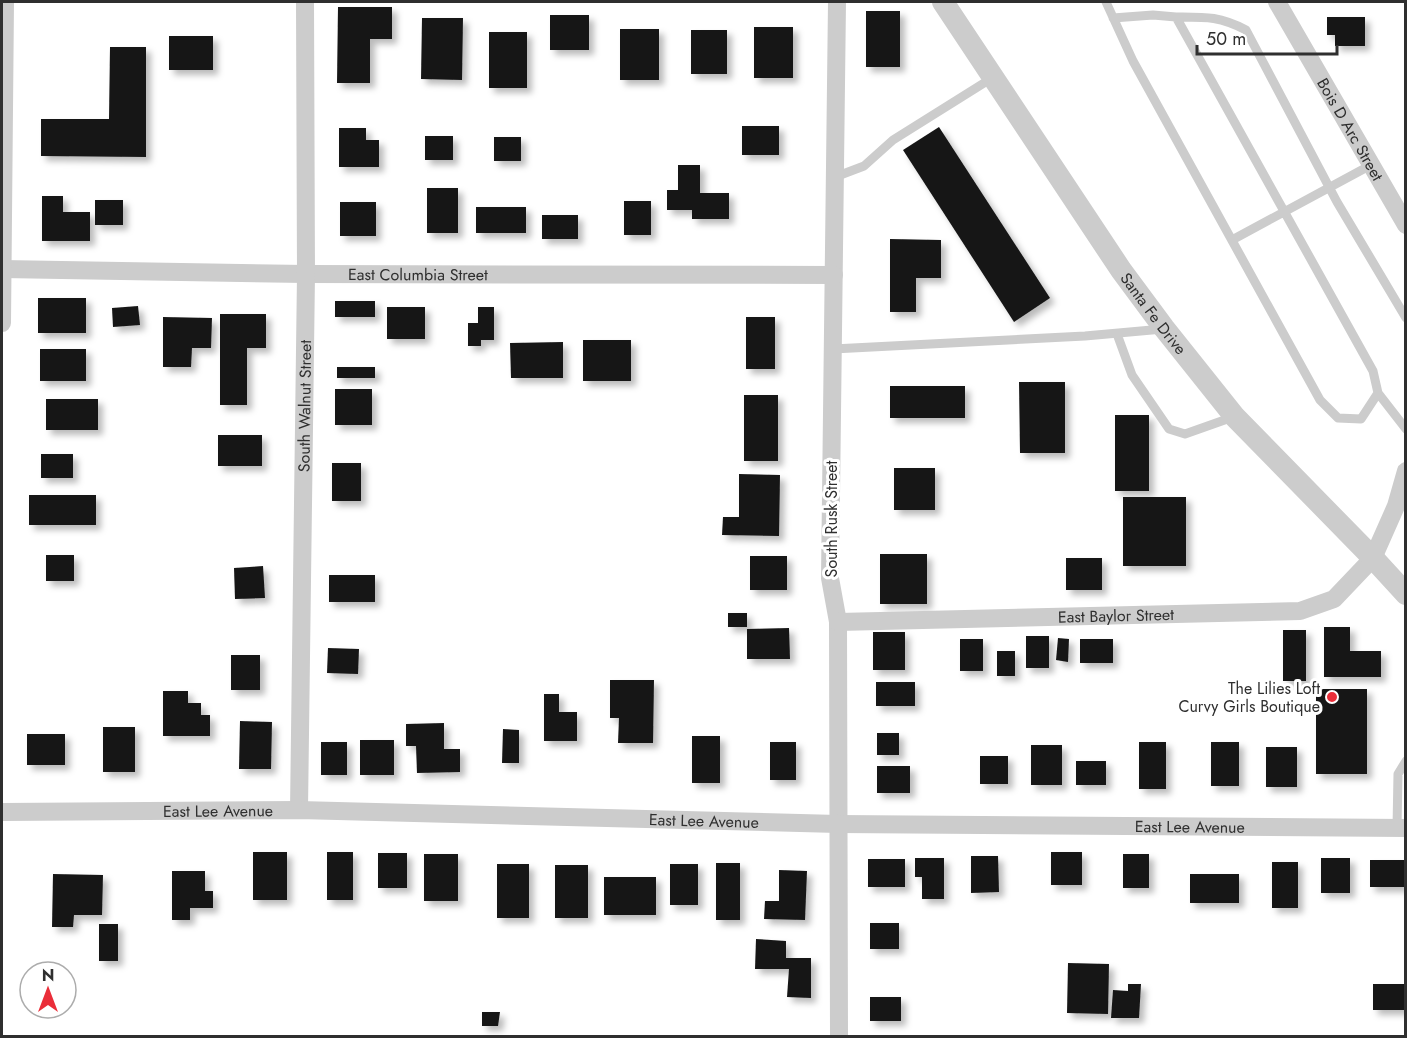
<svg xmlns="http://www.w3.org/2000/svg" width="1407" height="1038" font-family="Jost,sans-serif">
  <defs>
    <filter id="shadow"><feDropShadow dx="5" dy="5" stdDeviation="3" flood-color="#0004"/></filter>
  </defs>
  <rect width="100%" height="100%" fill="#fff"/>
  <!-- building -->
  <path fill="#161616" filter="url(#shadow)" d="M338 7H392V39H370V83H337Z
    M866 11H900V67H866Z
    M550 15H589V50H550Z
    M1327 17H1365V46H1335V35H1327Z
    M422 18H463L462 80 421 79Z
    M754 27H793V78H754Z
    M620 29H659V80H620Z
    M691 30H727V74H691Z
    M489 32H527V88H489Z
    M169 36H213V70H169Z
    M110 47H146V157L41 156V119H109Z
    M742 126H779V155H742Z
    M939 127 1050 298 1014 322 903 150Z
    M339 128H366V140H379V167H339Z
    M425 136H453V160H425Z
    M494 137H521V161H494Z
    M678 165H700V193H729V219H692V210H667V190H678Z
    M427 188H458V233H427Z
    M42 196H63V212H90V241H42Z
    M95 200H123V225H95Z
    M624 201H651V235H624Z
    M340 202H376V236H340Z
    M476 207H526V233H476Z
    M542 215H578V239H542Z
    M890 239 941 240V278H916V312H890Z
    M38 298H86V333H38Z
    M335 301H375V317H335Z
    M138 306 140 325 113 327 112 308Z
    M387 307H425V339H387Z
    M478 307H494V340H481V346H468V323H478Z
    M220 314H266V348H247V405H220Z
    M163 317 212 318 211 348H192L191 367H163Z
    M746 317H775V369H746Z
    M583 340H631V381H583Z
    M563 342V378H511L510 343Z
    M40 349H86V381H40Z
    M337 367H375V378H337Z
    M1019 382H1065V453H1020Z
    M890 386H965V418H890Z
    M335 389H372V425H335Z
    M744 395H778V461H744Z
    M46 399H98V430H46Z
    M1115 415H1149V491H1115Z
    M218 435H262V466H218Z
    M41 454H73V478H41Z
    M332 463H361V501H332Z
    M894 468H935V510H894Z
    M739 474 780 475 779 536 722 535 723 517H739Z
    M29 495H96V525H29Z
    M1123 497H1186V566H1123Z
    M880 554H927V604H880Z
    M46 555H74V581H46Z
    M750 556H787V590H750Z
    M1066 558H1102V590H1066Z
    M263 566 265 598 235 599 234 568Z
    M329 575H375V602H329Z
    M728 613H747V627H728Z
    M1324 627H1350V651H1381V677H1324Z
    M789 628 790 659H747V629Z
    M1283 630H1306V681H1283Z
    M873 632H905V670H873Z
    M1026 636H1049V668H1026Z
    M1058 638 1069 639 1068 662 1056 660Z
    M960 639H983V671H960Z
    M1080 639H1113V663H1080Z
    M328 648 359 649 358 674 327 673Z
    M997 651H1015V676H997Z
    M231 655H260V690H231Z
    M610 680H654L653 743H618L619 718H610Z
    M876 682H915V706H876Z
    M1316 689H1367V774H1316Z
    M163 691H188V703H201V715H210V736H163Z
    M544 694H559V712H577V741H544Z
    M240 721 272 722 271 769H239Z
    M444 723V749H460V772L417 773 416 746H406V724Z
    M103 727H135V772H103Z
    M503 729 519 730V763H502Z
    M877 733H899V755H877Z
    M27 734H65V765H27Z
    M692 736H720V783H692Z
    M360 740H394V775H360Z
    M321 742H347V775H321Z
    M770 742H796V780H770Z
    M1139 742H1166V789H1139Z
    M1211 742H1239V786H1211Z
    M1031 745H1062V785H1031Z
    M1266 747H1297V787H1266Z
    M980 756H1008V784H980Z
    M1076 761H1106V785H1076Z
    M877 766H910V793H877Z
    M253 852H287V900H253Z
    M327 852H353V900H327Z
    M1051 852H1082V885H1051Z
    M378 853H407V888H378Z
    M424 854H458V901H424Z
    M1123 854H1149V888H1123Z
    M971 856H998L999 892 971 893Z
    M915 858H944V899H922V877H915Z
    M1321 858H1350V893H1321Z
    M868 859H905V887H868Z
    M1370 860H1406V887H1370Z
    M1272 862H1298V908H1272Z
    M716 863H740V920H716Z
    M497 864H529V918H497Z
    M670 864H698V905H670Z
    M555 865H588V918H555Z
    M779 870 807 871 805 920 764 919 765 901H779Z
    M172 871H205V891H213V908H190V920H172Z
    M53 874 103 875 102 915H74L73 927H52Z
    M1190 874H1239V903H1190Z
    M604 877H656V915H604Z
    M870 923H899V949H870Z
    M99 924H118V961H99Z
    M756 939 786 941V958H811V998L787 997 789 969H755Z
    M1068 963 1109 964 1108 1014 1067 1013Z
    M1128 984H1141L1139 1018H1111L1113 990 1128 991Z
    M1373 984H1406V1010H1373Z
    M870 997H901V1021H870Z
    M482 1012H500L498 1026H482Z"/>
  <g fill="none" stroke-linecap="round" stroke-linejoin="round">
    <!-- service -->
    <path stroke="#ccc" stroke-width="9" d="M1106 2 1133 61 1320 400 1338 418 1361 419 1378 393 1373 371 1176 17 1153 15 1113 18
      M1176 17C1205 17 1219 16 1246 30L1337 202 1406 318
      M835 177 864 166 893 140 992 78
      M1232 240 1371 165
      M1117 334 1132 375 1169 429 1185 434 1233 417
      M833 349 1085 336 1163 329
      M1378 393 1406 429
      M1397 828 1398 774 1406 761"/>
    <!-- minor -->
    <g stroke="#ccc" stroke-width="18">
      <path d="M837 2 830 578 838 622 839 1036"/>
      <path id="s1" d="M1277 2 1406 225"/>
      <path id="s2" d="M2 269 306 274 834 275"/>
      <path d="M2 323 5 2"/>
      <path id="s3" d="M838 622 1300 611 1334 599 1373 558 1396 506 1406 471"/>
      <path id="s4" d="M299 810 306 274 305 2"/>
      <path id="s5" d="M2 812 299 810 838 824 1406 828"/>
    </g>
    <!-- tertiary -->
    <path stroke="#ccc" stroke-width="22" id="s6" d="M943 2 1121 270 1164 328 1235 417 1373 558 1406 594"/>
  </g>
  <!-- markers -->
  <circle fill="#ea2e39" stroke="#fff" stroke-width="2" cx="1332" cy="697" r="6"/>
  <g text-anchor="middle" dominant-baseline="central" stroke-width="6" stroke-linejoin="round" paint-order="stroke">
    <!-- street labels -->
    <g font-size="16" fill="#2f2f2f" stroke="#fff">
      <text stroke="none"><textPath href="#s1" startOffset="147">Bois D Arc Street</textPath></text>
      <text stroke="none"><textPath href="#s2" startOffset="416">East Columbia Street</textPath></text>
      <text stroke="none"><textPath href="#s6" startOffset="376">Santa Fe Drive</textPath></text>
      <text stroke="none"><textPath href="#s4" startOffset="404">South Walnut Street</textPath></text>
      <text transform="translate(831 519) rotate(-90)">South Rusk Street</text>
      <text stroke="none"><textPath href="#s3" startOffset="278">East Baylor Street</textPath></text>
      <text stroke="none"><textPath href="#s5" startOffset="216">East Lee Avenue</textPath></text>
      <text stroke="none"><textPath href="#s5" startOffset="702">East Lee Avenue</textPath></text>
      <text stroke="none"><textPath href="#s5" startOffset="1188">East Lee Avenue</textPath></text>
    </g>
    <!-- poi labels -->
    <g font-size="16" fill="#2f2f2f" stroke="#fff" text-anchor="end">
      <text x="1320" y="688">The Lilies Loft<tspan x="1320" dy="18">Curvy Girls Boutique</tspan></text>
    </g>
  </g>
  <!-- border -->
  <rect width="1407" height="1038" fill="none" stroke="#2f2f2f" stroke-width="6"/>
  <!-- north arrow -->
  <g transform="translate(48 990)"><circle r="28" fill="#ffffff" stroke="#acacac" stroke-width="1.5"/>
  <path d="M0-4.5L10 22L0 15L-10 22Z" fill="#ea2e39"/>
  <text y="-9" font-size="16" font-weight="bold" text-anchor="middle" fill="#2f2f2f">N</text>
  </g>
  <!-- scale -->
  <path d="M1197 45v9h140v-9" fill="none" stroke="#2f2f2f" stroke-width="3"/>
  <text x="1206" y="45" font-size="18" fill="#2f2f2f" stroke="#ffffff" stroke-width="4.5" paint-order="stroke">50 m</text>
</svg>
